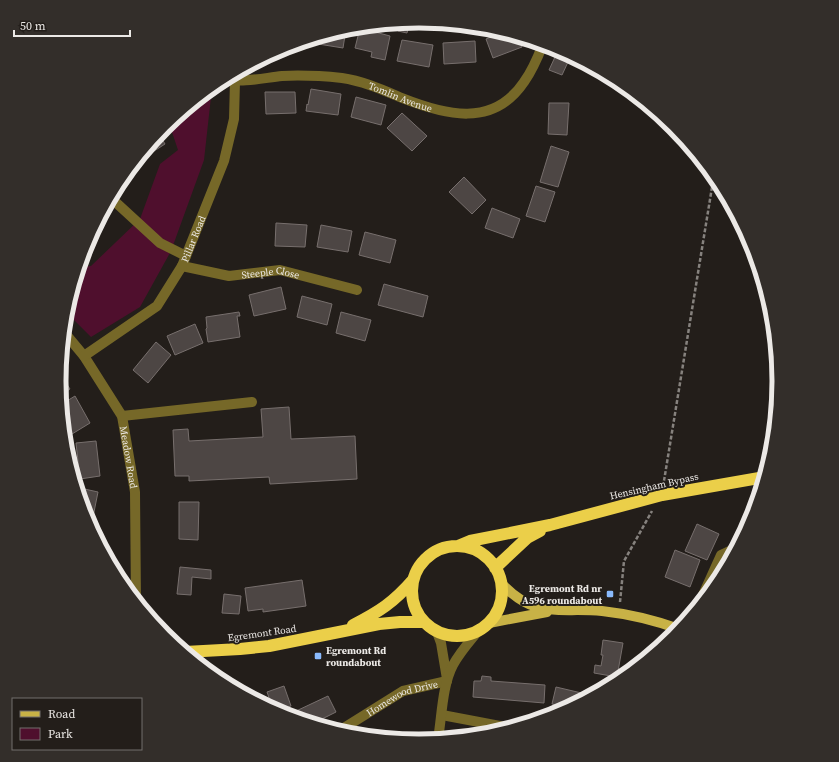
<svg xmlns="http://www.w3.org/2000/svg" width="839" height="762" font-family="'Source Serif 4',serif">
  <rect width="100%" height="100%" fill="#231e1a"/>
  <!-- green -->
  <path fill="#4f0f2d" d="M212 88 204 160 171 251 140 307 91 337 66 312 80 267 91 266 140 219 160 164 178 150 169 123Z"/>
  <!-- building -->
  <path fill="#4d4644" stroke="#776f6d" d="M423 21 421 28 410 25 411 22Z
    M410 22 407 33 398 31 400 23Z
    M360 28 390 36 385 60 371 57 372 52 355 48Z
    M346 29 343 48 312 43 313 39Z
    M503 32 518 36 522 47 493 58 486 39Z
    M402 40 433 45 429 67 397 61Z
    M475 41 476 62 444 64 443 43Z
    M555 57 568 62 562 75 549 70Z
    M311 89 341 94 338 115 306 111 307 104 308 105Z
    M265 92H295L296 113 266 114Z
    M356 97 386 105 381 125 351 117Z
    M549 103H569L567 135 548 134Z
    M402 113 427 136 412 151 387 128Z
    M159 134 165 144 148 155 145 150Z
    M551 146 569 152 558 187 540 182Z
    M464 177 486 200 472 214 449 192Z
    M536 186 555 192 545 222 526 216Z
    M492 208 520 219 513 238 485 228Z
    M276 223 307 225 305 247 275 246Z
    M321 225 352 231 348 252 317 247Z
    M365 232 396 240 390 263 359 255Z
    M384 284 428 296 423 317 378 305Z
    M281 287 286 309 254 316 249 295Z
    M302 296 332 304 327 325 297 317Z
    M239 312 240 316H237L240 337 208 342 206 329 207 328 206 317Z
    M341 312 371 320 365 341 336 333Z
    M195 324 203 343 175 355 167 336Z
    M156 342 171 355 148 383 133 370Z
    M60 374 70 389 61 395 60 381Z
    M75 396 90 423 72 434 63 417 62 404Z
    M289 407 291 439 355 436 357 479 270 484 269 477 189 481V476H175L173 430 188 429 189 441 263 437 261 409Z
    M96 441 100 476 80 479 76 443Z
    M80 488 98 492 91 527 87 519 79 492Z
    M179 502H199L198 540 179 539Z
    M697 524 719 534 707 560 685 551Z
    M675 550 700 560 690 587 665 577Z
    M180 567 211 570V579L192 577 191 595 177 594Z
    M302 580 306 606 263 612V609L248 611 245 588Z
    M224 594 241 596 239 614 222 613Z
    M603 640 623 643 617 677 594 673 595 665 601 666 603 655H601Z
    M645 650 654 652 642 662Z
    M482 676 491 677V681L545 685 544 703 473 697 474 681H481Z
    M284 686 291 706 277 711 273 709 267 692Z
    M556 687 590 695V696L568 708 552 704Z
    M328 696 336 712 314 723 297 718 294 712Z"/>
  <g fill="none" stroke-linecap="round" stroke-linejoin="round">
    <!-- path -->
    <path stroke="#86827e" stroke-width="2.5" stroke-dasharray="4 2" stroke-linecap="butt" d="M664 481 714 175
      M620 602 624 561 652 511"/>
    <!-- minor -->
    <g stroke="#766828" stroke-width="10">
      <path id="s1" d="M225 79C243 83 263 78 282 76 302 75 322 76 342 78 363 81 383 90 402 98 445 115 493 128 524 82 532 71 538 57 543 44"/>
      <path d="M111 198 160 243 186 256"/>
      <path id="s2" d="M182 266 229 276 280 270 357 290"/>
      <path id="s3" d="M64 332 84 356 122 416 135 492 136 601"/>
      <path id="s4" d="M84 356 157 306 182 266 224 161 234 119 235 81"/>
      <path d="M122 416 252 402"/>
      <path d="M698 606 721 555 736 548"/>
      <path d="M437 632 441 643 447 679"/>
      <path d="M442 715 511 728"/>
      <path id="s5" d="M339 731 403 691 447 681"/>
      <path d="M438 739C442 716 442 686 453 665 460 652 470 641 479 630"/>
    </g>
    <!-- major -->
    <path stroke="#c8b246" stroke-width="10" d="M501 583C536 620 558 607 602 611 629 614 654 620 679 629
      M489 623 547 612"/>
    <!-- highway -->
    <path stroke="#ebcf49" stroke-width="12" d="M458 546 470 541 550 525 662 495 765 477
      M412 591a45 45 0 1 1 90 0a45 45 0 1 1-90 0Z
      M495 568 527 538 540 531
      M353 625C379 612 394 602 413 580
      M185 652 240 649 269 646 379 624 400 622H424"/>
  </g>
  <!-- markers -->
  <g fill="#8abafc" stroke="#231e1a" stroke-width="1.5">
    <rect x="606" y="590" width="8" height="8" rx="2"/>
    <rect x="314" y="652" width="8" height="8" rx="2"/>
  </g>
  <g text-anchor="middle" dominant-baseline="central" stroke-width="4" stroke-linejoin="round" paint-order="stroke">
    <!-- street labels -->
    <g font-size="10" fill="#ece9e6" stroke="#231e1a">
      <text stroke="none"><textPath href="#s1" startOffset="179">Tomlin Avenue</textPath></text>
      <text stroke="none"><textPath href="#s4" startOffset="165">Pillar Road</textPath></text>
      <text stroke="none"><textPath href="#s2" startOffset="90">Steeple Close</textPath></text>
      <text stroke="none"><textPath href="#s3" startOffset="144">Meadow Road</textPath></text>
      <text transform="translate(654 486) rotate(-13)">Hensingham Bypass</text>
      <text transform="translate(262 633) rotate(-8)">Egremont Road</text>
      <text stroke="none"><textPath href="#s5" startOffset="72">Homewood Drive</textPath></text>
    </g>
    <!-- poi labels -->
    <g font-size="10" font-weight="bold" fill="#ece9e6" stroke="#231e1a" text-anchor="end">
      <text x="602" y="588">Egremont Rd nr<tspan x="602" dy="12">A596 roundabout</tspan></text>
      <text x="326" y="650" text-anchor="start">Egremont Rd<tspan x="326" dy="12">roundabout</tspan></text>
    </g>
  </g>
  <!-- crop -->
  <path d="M0 0H839V762H0ZM66 381a353 353 0 1 1 706 0a353 353 0 1 1-706 0Z" fill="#332e2a" fill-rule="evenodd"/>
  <path fill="none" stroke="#ece9e6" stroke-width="5" d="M66 381a353 353 0 1 1 706 0a353 353 0 1 1-706 0Z"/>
  <!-- legend -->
  <rect x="12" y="698" width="130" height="52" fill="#231e1a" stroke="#736f6c"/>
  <rect x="20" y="711" width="20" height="6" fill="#c8b246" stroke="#736f6c"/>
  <text x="48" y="718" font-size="12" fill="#ece9e6">Road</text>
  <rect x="20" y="728" width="20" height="12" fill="#4f0f2d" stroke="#736f6c"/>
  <text x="48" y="738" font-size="12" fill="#ece9e6">Park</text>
  <!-- scale -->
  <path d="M14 30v6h116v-6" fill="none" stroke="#ece9e6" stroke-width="2"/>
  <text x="20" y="30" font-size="12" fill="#ece9e6" stroke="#231e1a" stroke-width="3" paint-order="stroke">50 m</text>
</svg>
